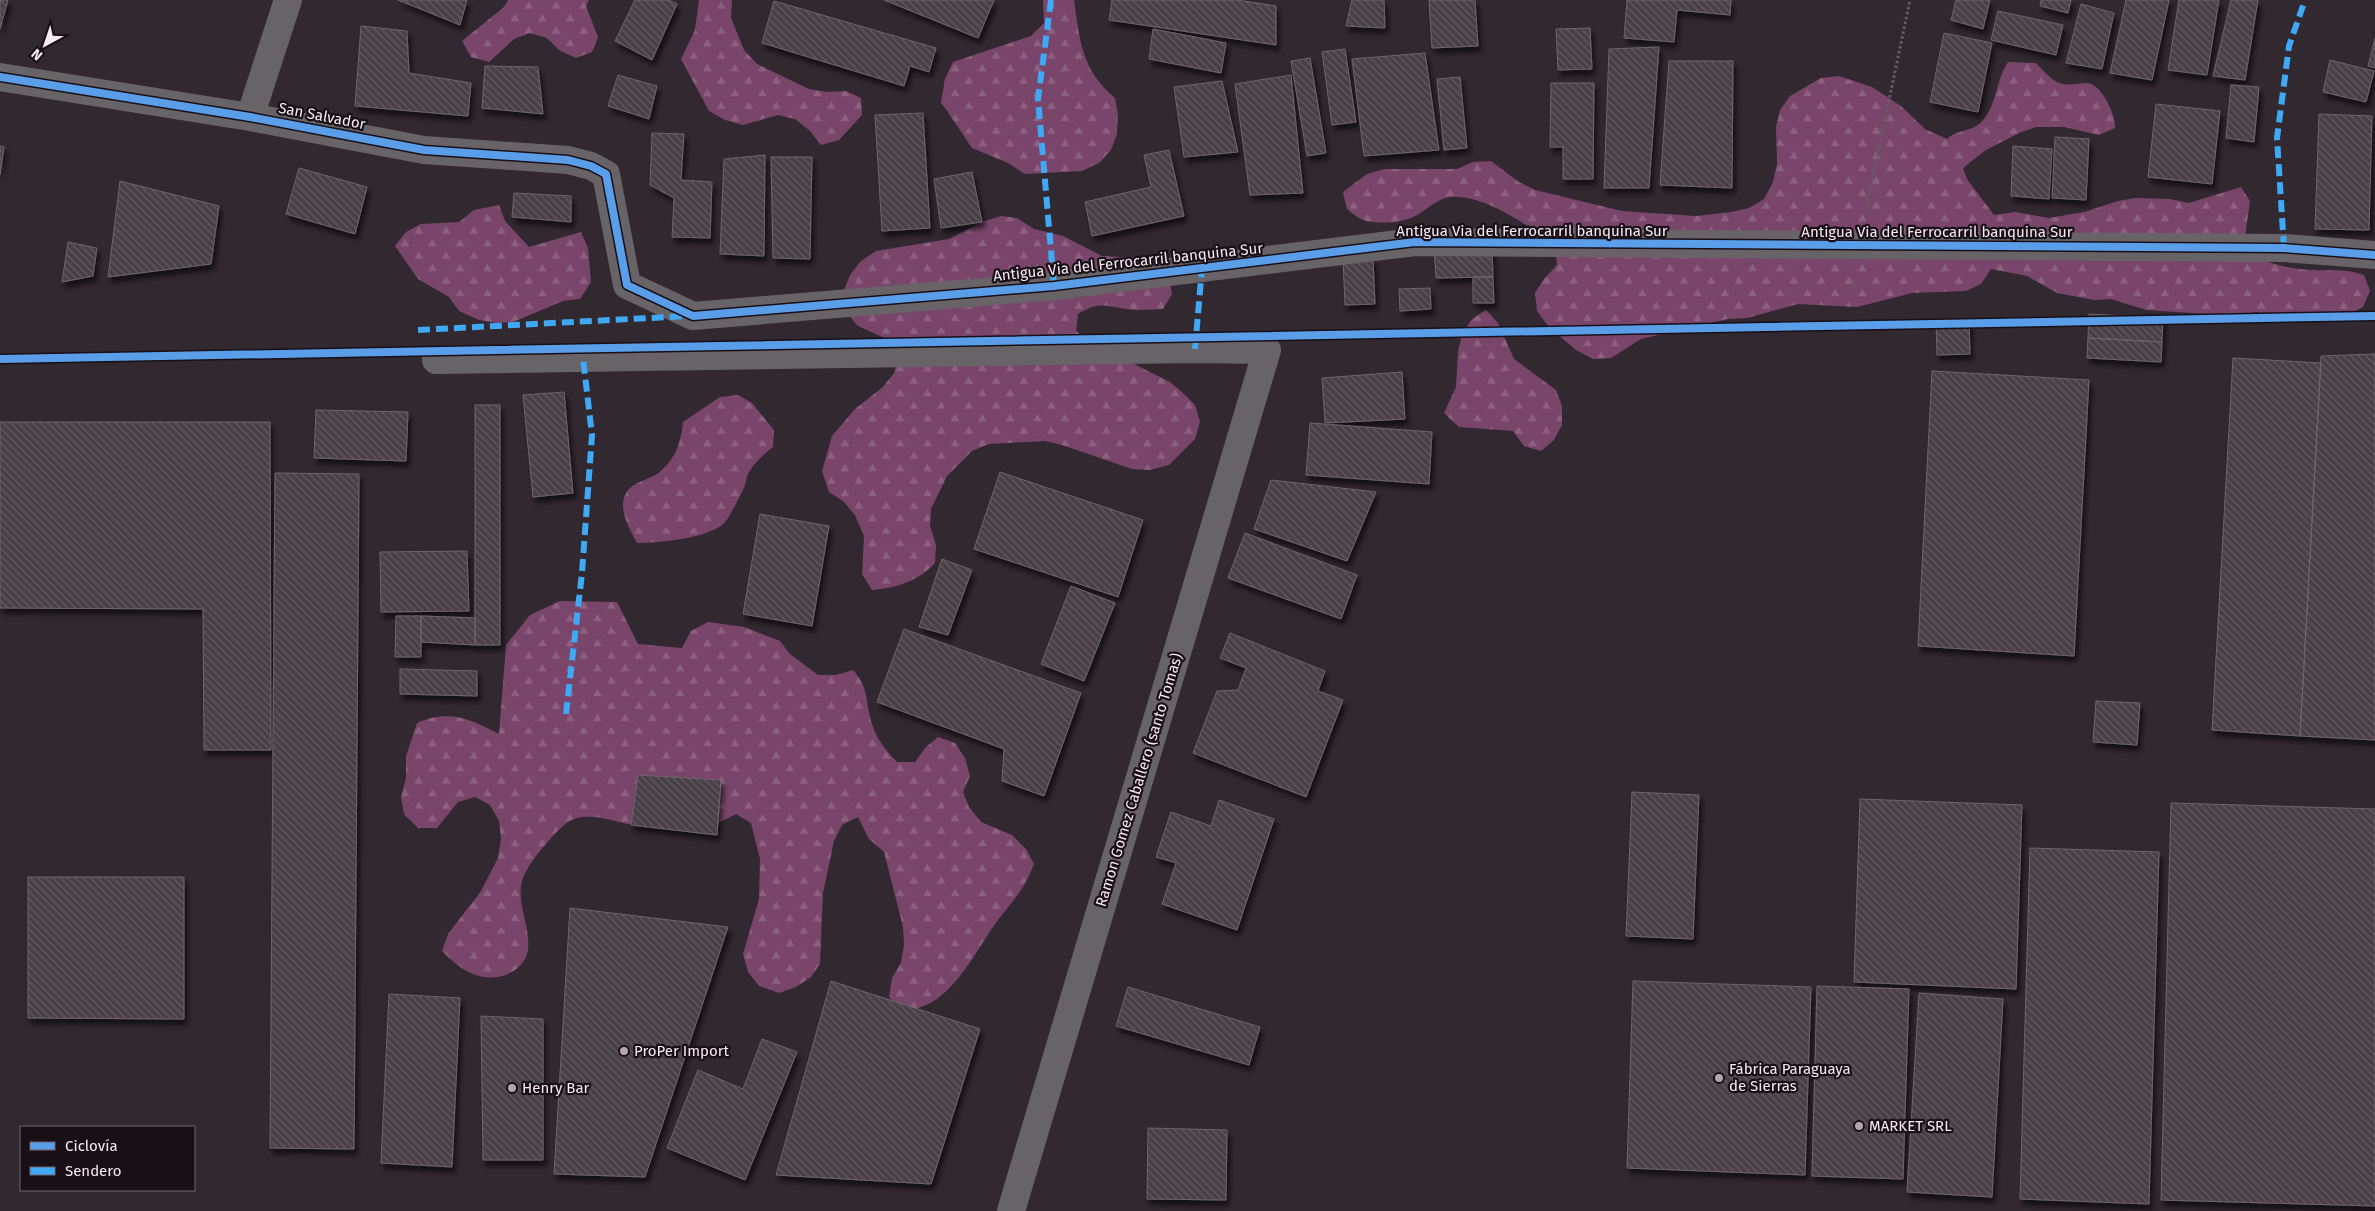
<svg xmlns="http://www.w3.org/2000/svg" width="2375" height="1211" font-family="'Fira Sans',sans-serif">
  <defs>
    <pattern id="forest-firs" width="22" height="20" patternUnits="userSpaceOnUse" patternTransform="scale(1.25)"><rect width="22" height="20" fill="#79456b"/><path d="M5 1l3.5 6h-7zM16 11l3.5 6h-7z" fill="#8d6081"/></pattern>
    <pattern id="building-back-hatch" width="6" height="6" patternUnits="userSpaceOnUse" patternTransform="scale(1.25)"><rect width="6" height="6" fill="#483f46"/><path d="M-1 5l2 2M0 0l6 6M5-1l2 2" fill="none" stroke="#635b61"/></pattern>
    <filter id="shadow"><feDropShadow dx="3" dy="5.5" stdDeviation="2.5" flood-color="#0009"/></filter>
  </defs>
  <rect width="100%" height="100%" fill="#32282f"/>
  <!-- forest -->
  <path fill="url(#forest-firs)" d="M508 0H589L586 6 598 37 592 52 576 58 560 51 547 38 530 33 514 39 489 62 471 57 462 41 504 7Z
    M699 0H732L731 18 744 50 757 64 809 89 827 92 846 91 861 98 862 115 839 140 821 145 810 131 795 119 778 115 743 125 725 120 709 111 681 59 695 30Z
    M1043 0H1074C1080 41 1081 69 1115 98L1118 115 1117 134 1111 150 1099 163 1082 171 1025 174 1008 163 972 148 941 102 945 79 953 62 1031 36 1044 23Z
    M2008 62 2036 63C2042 69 2049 78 2057 82 2066 87 2078 83 2088 83 2102 85 2116 115 2115 128L2099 135 2064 127H2036L2019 133 1986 150 1963 168 1967 179 1994 215 2015 212 2049 218 2084 212 2118 201 2135 198 2170 199 2189 203 2241 187 2250 201 2243 252C2264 262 2290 270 2314 270 2334 271 2345 268 2364 275L2370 291 2363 307 2347 315 2330 316 2312 322H2293L2256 312 2238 316 2146 310 2111 299 2094 300 2057 293 2027 276 1991 269 1981 284 1966 291 1912 293 1857 307 1798 304 1747 318 1728 319 1641 339 1611 358 1593 359 1576 350 1549 327 1537 311 1535 293 1544 279 1557 265 1555 243C1527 226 1483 193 1450 197 1437 199 1430 207 1419 214 1405 223 1380 225 1363 220 1358 218 1352 213 1347 209L1343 192 1367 174 1385 169H1457L1473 162 1491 161 1519 182 1535 190 1622 211 1696 216 1731 212 1749 208 1764 199 1773 182 1777 164 1776 127 1780 110 1790 96 1821 78 1839 76 1872 87 1901 106 1925 129 1947 139C1957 129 1975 132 1984 119 1997 103 1996 80 2008 62Z
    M499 205 505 221 529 247 581 232 588 248 591 282 580 299 563 301 513 322 496 323 479 320 459 311 449 297 418 279 395 246 406 232 421 224 459 222 474 210Z
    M1001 216 1017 218 1034 229 1063 236 1102 256 1139 258 1157 266 1169 278 1172 294 1163 309C1151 309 1138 311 1127 309 1103 306 1100 301 1078 314L1076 331 1090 342 1170 382 1183 393 1195 405 1200 422 1195 439 1169 465 1150 470 1132 469 1062 445 1045 441 989 444 972 451 947 476 931 509 930 526 936 545 935 563C918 581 897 588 872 590L862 574 864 536 855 515 843 501 829 492 822 471 832 436 855 409 883 387 894 373 900 354 889 340 858 326 845 311 843 293 850 275 861 261 876 251 949 239 982 222Z
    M1486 310 1498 323 1514 359 1556 390 1562 406V425L1554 440 1541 451 1524 446 1513 431 1459 427 1444 413 1456 387 1458 352 1462 334 1472 319Z
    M738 395 752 403 774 430 773 447C764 454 755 462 749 472 746 477 746 484 743 490 738 500 732 512 726 521 714 538 657 543 637 543 629 528 615 505 629 489 637 480 654 479 662 470 677 456 681 441 683 422L720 397Z
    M560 601 617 602 638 644 682 648 691 631 708 622 744 627 780 641 790 654 818 675H836L853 670C868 688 865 695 870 717 874 735 884 749 897 762H915L925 748 938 737 955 743 965 758 970 776 963 792 969 807 981 822 1012 835 1026 849 1034 864C1025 889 1011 903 995 924 977 950 962 980 937 999 925 1007 915 1009 901 1012L889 997 892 978 901 963 904 945 903 927 884 852 869 839 858 817 842 825 834 841 823 893 820 964 811 977 796 987 779 993 759 986 748 972 743 954 759 899 760 859 751 823 736 814C726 819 715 826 705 827 687 829 655 826 636 825 612 823 583 807 563 826 550 838 527 864 522 881 514 911 545 949 515 970 509 974 505 976 498 977 474 980 458 967 442 951L448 934 481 891 498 858 501 839 499 821 490 805 475 797 458 802 437 828H418L404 814 401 797 406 778V756L417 723C449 709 470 719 499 734L506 645 530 615Z"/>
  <!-- building -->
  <path fill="url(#building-back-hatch)" stroke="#6f656c" filter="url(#shadow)" d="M0 0H8L0 29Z
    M398 0H467L460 25Z
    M635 0H668L677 4 652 60 615 41Z
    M884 0H994L978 38Z
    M1112 0H1237L1276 6V45L1109 20Z
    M1352 0H1384L1385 28 1346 26Z
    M1429 0H1475L1478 46 1432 48Z
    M1627 0H1731L1730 15 1677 10 1674 42 1624 38Z
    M1956 0H1990L1983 29 1951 20Z
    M2041 0H2071L2068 13 2040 6Z
    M2126 0H2169L2152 80 2110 73Z
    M2179 0H2219L2207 75 2168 70Z
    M2231 0H2258L2245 80 2213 76Z
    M774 1 936 48 929 72 910 66 904 86 762 43Z
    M2081 4 2114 13 2102 69 2066 63Z
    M1998 11 2063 25 2056 55 1991 40Z
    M361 26 407 31 409 73 471 83 468 116 355 106Z
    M1590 28 1592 69 1558 70 1556 29Z
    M1153 29 1226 43 1221 73 1149 59Z
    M1944 33 1992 43 1978 112 1930 102Z
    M2375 38V68L2368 66Z
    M1659 47 1649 188H1604L1609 49Z
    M1345 49 1356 122 1332 125 1322 52Z
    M1425 53 1439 150 1364 156 1352 59Z
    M1310 58 1326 153 1307 156 1291 61Z
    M2330 60 2374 71 2366 102 2323 92Z
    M1669 61H1733L1732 188 1660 185Z
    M485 66 538 67 543 114 482 108Z
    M618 75 657 86 649 119 608 106Z
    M1291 75 1303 193 1250 195 1235 84Z
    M1460 77 1467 148 1444 150 1437 79Z
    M1222 81 1238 152 1184 157 1174 87Z
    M1551 83H1594L1593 179H1563V147H1550Z
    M2231 85 2259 87 2254 142 2226 138Z
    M2156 104 2220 111 2212 184 2148 177Z
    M923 113 930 228 882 231 875 115Z
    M2319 114 2372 116 2369 230 2315 229Z
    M652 133 684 134 681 180 712 182 710 238 672 237 674 198 650 185Z
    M2055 137 2089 139 2086 200 2052 198Z
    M0 146 4 147 0 175Z
    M2013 146 2052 149 2049 199 2011 196Z
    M1169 150 1184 216 1092 236 1085 202 1151 187 1144 155Z
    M765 155 764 256 720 254 724 159Z
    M771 157H812L810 259 773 258Z
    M299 168 367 187 355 234 286 214Z
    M972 172 982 222 941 228 934 179Z
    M120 181 219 206 211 264 108 277Z
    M514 193 571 196V222L512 217Z
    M68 242 97 248 93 276 62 282Z
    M1492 248 1493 277 1436 278 1434 249Z
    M1373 258 1375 304 1345 305 1343 259Z
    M1473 277H1493L1494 303H1473Z
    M1430 288 1431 309 1400 311 1399 289Z
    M2089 314 2163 318 2162 342 2088 338Z
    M1969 320 1970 354 1937 355 1936 321Z
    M2088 338 2162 342 2161 362 2087 358Z
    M2375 354V740L2300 736 2321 356Z
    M2233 358 2321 363 2300 736 2212 730Z
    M1932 371 2089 380 2074 656 1918 646Z
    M1402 372 1405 419 1325 423 1322 378Z
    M564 392 573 493 533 497 523 395Z
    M475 405H500V645H475Z
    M316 410 408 412 406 461 314 458Z
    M0 422H270L271 750H204L203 609 0 608Z
    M1310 423 1432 432 1429 484 1306 475Z
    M1000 472 1143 520 1118 597 974 549Z
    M275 473 359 474 354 1149 270 1148Z
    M1271 480 1376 492 1347 561 1254 529Z
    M760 514 829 526 812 626 743 614Z
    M1245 533 1357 575 1341 619 1228 578Z
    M467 551 469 611 381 612 380 552Z
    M942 559 972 570 948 635 919 627Z
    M1071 586 1115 603 1084 681 1041 664Z
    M396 616H421V657H395Z
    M421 616 475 618V645L421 642Z
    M904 629 1081 693 1044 796 1002 781 1004 749 877 702Z
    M1230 633 1325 671 1318 691 1343 700 1306 797 1193 753 1217 691 1238 690 1246 668 1220 658Z
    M400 669 477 671V696L400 694Z
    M2096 701 2140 703 2137 745 2093 742Z
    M638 775 721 780 717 835 631 825Z
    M1632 792 1699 795 1693 939 1626 936Z
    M1860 799 2022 805 2016 989 1854 982Z
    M1219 800 1274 819 1237 930 1162 904 1176 863 1156 857 1171 812 1211 826Z
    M2171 803 2375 809V1206L2161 1200Z
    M2030 848 2159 852 2149 1204 2020 1199Z
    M28 877H184V1019L28 1018Z
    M570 908 728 927 645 1177 554 1174Z
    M831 981 980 1029 931 1184 776 1175Z
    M1633 981 1811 987 1805 1175 1627 1168Z
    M1817 986 1909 989 1903 1179 1812 1176Z
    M1128 987 1260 1027 1249 1065 1116 1026Z
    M1919 993 2003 999 1992 1197 1907 1192Z
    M389 994 460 998 452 1167 381 1163Z
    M481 1016 543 1019V1160H483Z
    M762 1039 797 1052 745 1180 667 1148 698 1070 743 1089Z
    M1148 1128 1227 1130 1226 1200 1147 1199Z"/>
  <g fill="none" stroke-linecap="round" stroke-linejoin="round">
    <!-- path -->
    <path stroke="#655f63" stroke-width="3" stroke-dasharray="2.5 2.5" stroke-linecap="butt" d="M1866 210 1910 0
      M1853 291 1854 280"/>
    <!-- minor -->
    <path stroke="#686366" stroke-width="28" d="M0 77 250 117 424 150 568 160 591 166 606 174 627 285 693 316 1054 286 1415 242 2284 248 2375 255
      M250 117 288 0
      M436 360 1195 349 1267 350 1011 1211"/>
    <!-- quiet -->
    <path stroke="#3fa9f5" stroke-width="6" stroke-dasharray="12 6" stroke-linecap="butt" d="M1051 0 1038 99 1054 286
      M2284 248 2277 138 2289 46 2305 0
      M418 330 688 316
      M1195 349 1202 268
      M566 714 582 573 592 435 583 358"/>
    <!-- cycleway casing -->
    <g stroke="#190f16" stroke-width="11">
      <path id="cycleway" d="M0 77 250 117 424 150 568 160 591 166 606 174 627 285 693 316 1054 286 1415 242 2284 248 2375 255
        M0 359 2375 316"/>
    </g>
    <!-- cycleway -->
    <use href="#cycleway" stroke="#5a9eea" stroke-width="8"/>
  </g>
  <!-- markers -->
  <g fill="#b3a6ae" stroke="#190f16" stroke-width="2">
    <circle cx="624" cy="1051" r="5"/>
    <circle cx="1719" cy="1078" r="5"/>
    <circle cx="512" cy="1088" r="5"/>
    <circle cx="1859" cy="1126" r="5"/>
  </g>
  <g text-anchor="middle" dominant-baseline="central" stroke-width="4.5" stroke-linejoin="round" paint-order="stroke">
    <!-- street labels -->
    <g font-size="15" fill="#f8eaf3" stroke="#190f16">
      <text transform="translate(322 116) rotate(11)">San Salvador</text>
      <text x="1532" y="231">Antigua Via del Ferrocarril banquina Sur</text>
      <text x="1937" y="232">Antigua Via del Ferrocarril banquina Sur</text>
      <text transform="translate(1128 262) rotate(-6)">Antigua Via del Ferrocarril banquina Sur</text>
      <text transform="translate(1139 780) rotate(-73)">Ramon Gomez Caballero (santo Tomas)</text>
    </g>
    <!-- poi labels -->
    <g font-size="15" fill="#f8eaf3" stroke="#190f16" text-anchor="start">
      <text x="634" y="1051">ProPer Import</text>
      <text x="1729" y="1069">Fábrica Paraguaya<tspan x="1729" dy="17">de Sierras</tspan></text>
      <text x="522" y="1088">Henry Bar</text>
      <text x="1869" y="1126">MARKET SRL</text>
    </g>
  </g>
  <!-- legend -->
  <rect x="20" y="1126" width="175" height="65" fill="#190f16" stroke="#72676e"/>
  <rect x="30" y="1142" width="25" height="8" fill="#5a9eea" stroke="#72676e"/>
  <text x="65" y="1151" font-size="15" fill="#f8eaf3">Ciclovía</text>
  <rect x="30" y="1167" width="25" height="8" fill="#3fa9f5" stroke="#72676e"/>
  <text x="65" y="1176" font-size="15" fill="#f8eaf3">Sendero</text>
  <!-- north arrow -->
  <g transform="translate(45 45) rotate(220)" stroke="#190f16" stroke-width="4" paint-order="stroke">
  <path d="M0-4L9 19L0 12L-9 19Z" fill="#f8eaf3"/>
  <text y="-8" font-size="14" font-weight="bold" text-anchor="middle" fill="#f8eaf3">N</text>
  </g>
</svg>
